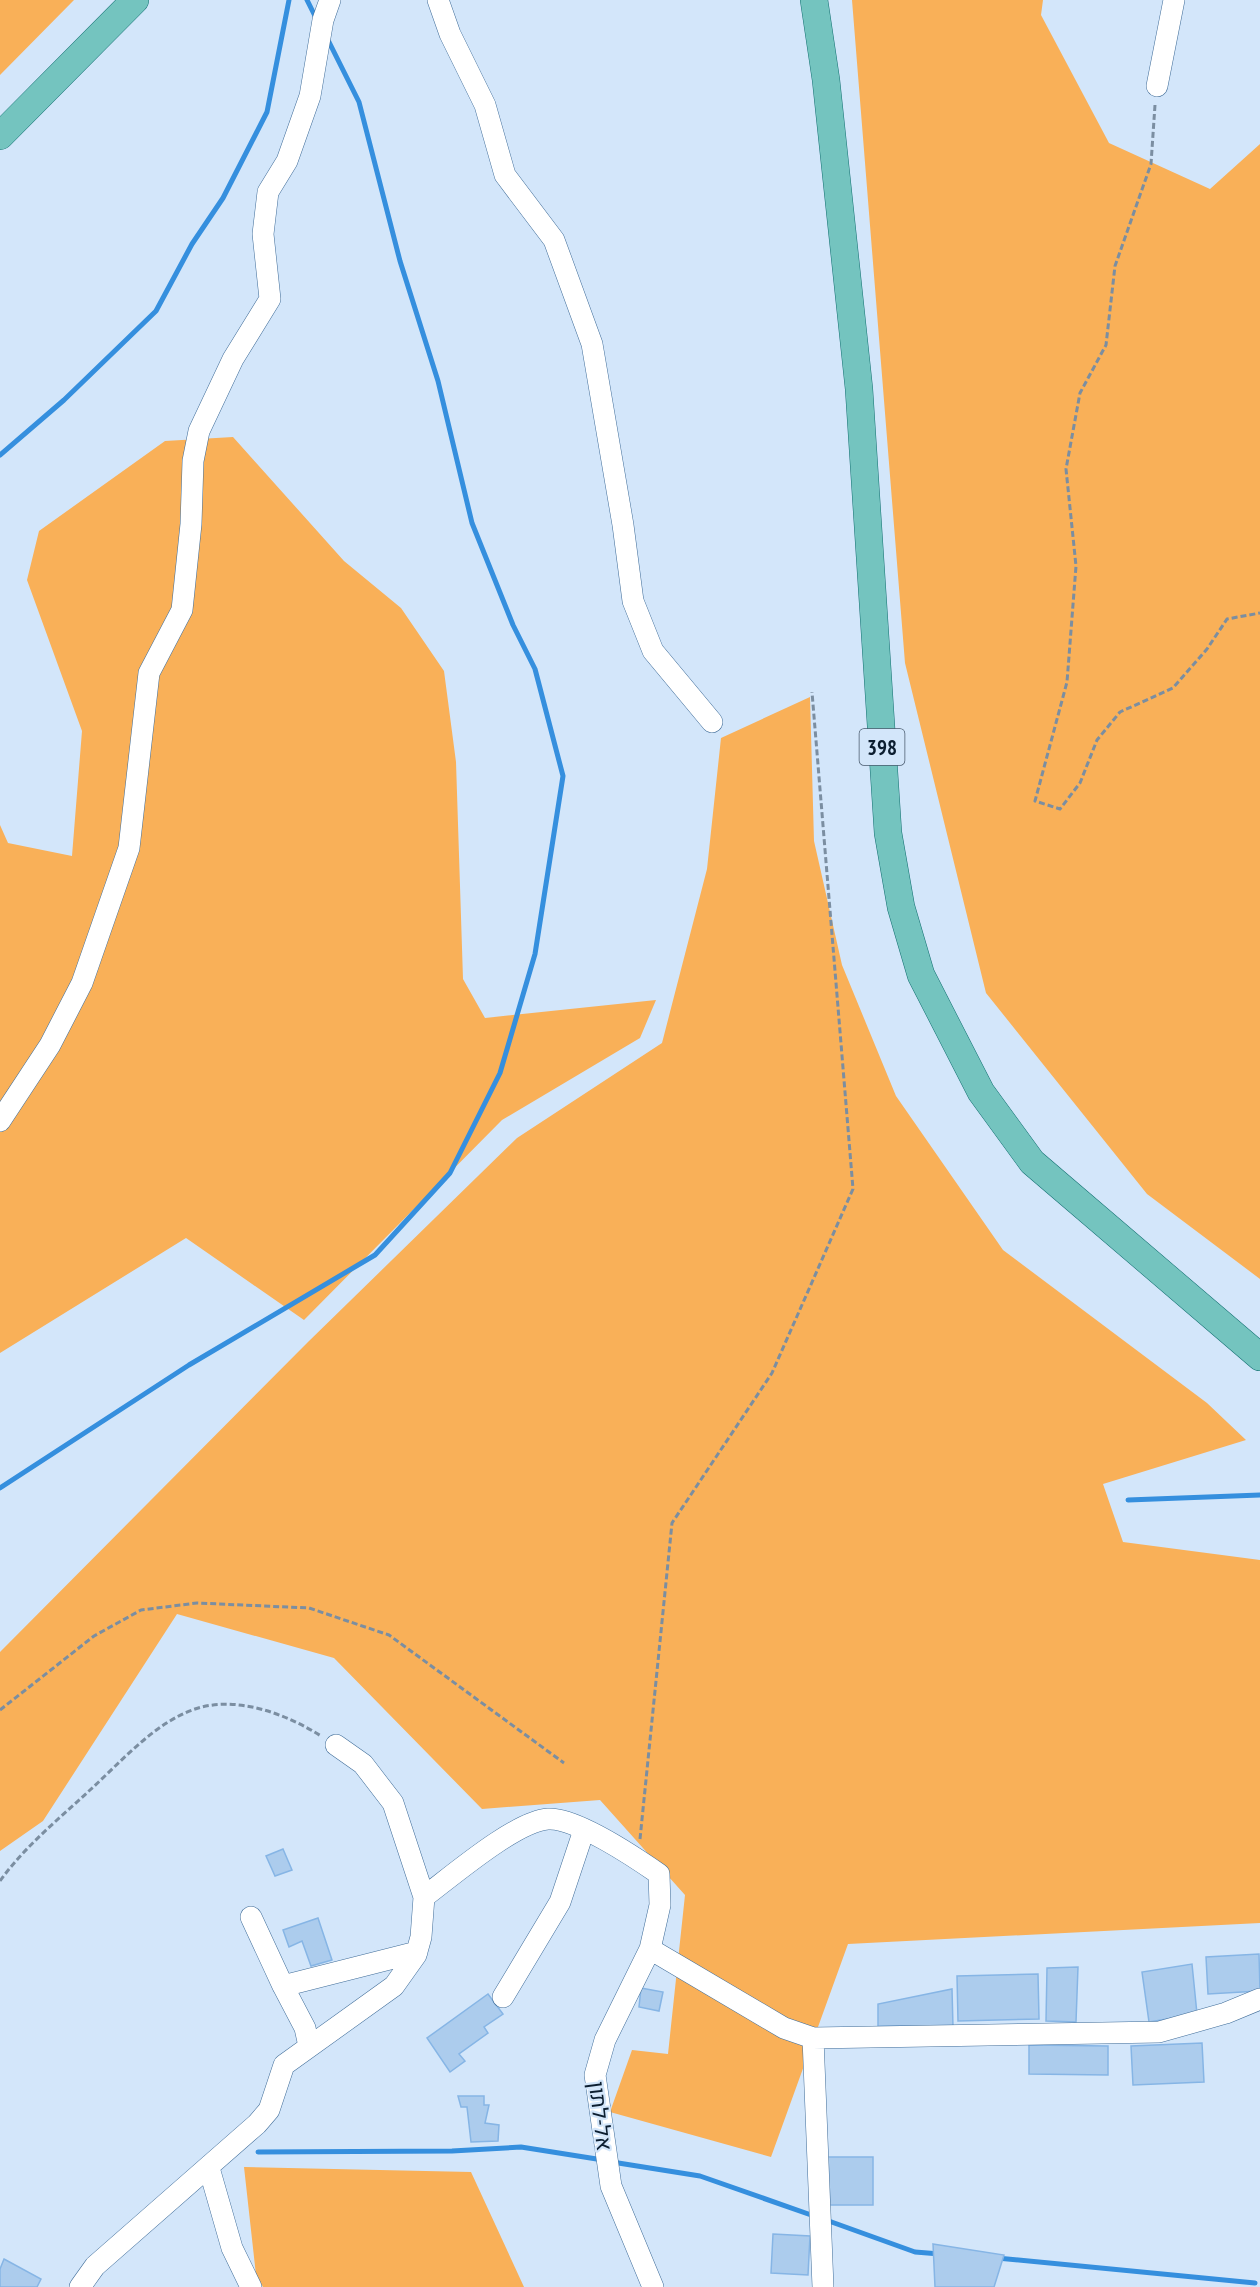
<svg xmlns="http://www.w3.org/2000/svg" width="1260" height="2287" font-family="'PT Sans Narrow',Heebo,sans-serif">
  <rect width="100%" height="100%" fill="#d3e6fa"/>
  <!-- green -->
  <path fill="#f9b058" d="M0 0H74L0 75Z
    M852 0H1043L1041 15 1109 143 1210 189 1260 144V1279L1147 1194 986 993 905 663Z
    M233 437 344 561 401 608 444 671 456 762 463 979 485 1018 656 1000 640 1038 502 1120 304 1320 186 1238 0 1353V825L8 843 72 856 82 731 27 580 39 531 165 441Z
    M810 697 814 841 842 965 896 1096 1003 1250 1207 1403 1246 1440 1103 1484 1123 1542 1260 1560V1923L848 1944 771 2157 610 2112 632 2050 668 2054 685 1895 600 1800 482 1809 334 1658 177 1614 43 1821 0 1851V1652L308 1342 517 1138 662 1043 707 869 721 738Z
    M244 2167 471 2172 524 2287H263L256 2275Z"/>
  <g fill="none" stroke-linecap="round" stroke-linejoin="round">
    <!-- stream -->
    <path stroke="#358fde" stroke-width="5" d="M307 0 316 18
      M0 455 64 400 156 311 192 244 223 198 267 112 289 0
      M0 1488 189 1365 375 1255 450 1173 500 1073 535 954 563 776 535 669 513 625 472 523 438 381 400 261 359 102 328 40
      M1128 1500 1260 1495
      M258 2152 452 2151 521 2147 603 2160
      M612 2162 700 2176 814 2216
      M826 2220 915 2252 940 2254
      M997 2258 1255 2283"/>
  </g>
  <!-- building -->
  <path fill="#accced" stroke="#86b5e5" stroke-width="1.5" d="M283 1849 292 1870 275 1876 266 1856Z
    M318 1918 332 1960 311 1966 302 1941 289 1947 283 1930Z
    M1259 1954 1260 1991 1208 1994 1206 1957Z
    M1192 1964 1197 2014 1149 2022 1142 1972Z
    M1078 1967 1076 2022 1046 2021 1047 1968Z
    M1038 1974 1039 2019 958 2021 957 1976Z
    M641 1988 663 1992 659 2011 639 2007Z
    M952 1989 953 2027 878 2026V2004Z
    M488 1994 503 2014 484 2027 488 2033 459 2054 465 2061 450 2072 427 2038Z
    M1202 2043 1204 2082 1133 2085 1131 2046Z
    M1029 2045 1108 2046V2075L1029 2074Z
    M458 2096H484V2105H489L485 2123 499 2125 498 2141 471 2142 467 2107H461Z
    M820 2157H873V2205H820Z
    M773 2234 810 2236 808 2275 771 2273Z
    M933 2244 1004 2255 994 2287H935Z
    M4 2259 41 2279 37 2287H0V2269Z"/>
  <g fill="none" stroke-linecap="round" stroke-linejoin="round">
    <!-- minor casing -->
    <g stroke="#406d99" stroke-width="22">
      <path id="minor" d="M438 0 450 34 485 105 505 175 554 240 592 344 623 525 633 601 653 651 712 722
        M1157 86 1174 0
        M0 1121 50 1045 82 983 129 848 149 673 182 610 191 524 193 461 199 431 233 359 270 299 263 234 268 192 287 161 310 96 323 20 330 0
        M424 1897C452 1876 516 1821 548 1819 575 1817 636 1858 659 1874L660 1905 650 1949 605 2040 595 2075 611 2186 653 2287
        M251 1917 283 1986 305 2028 309 2046
        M650 1949 784 2028 813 2038 1159 2032 1226 2013 1260 1999
        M283 1986 417 1952
        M503 1997 560 1902 584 1830
        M813 2038 823 2287
        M209 2168 232 2248 251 2287
        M80 2287 95 2266 257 2124 269 2110 284 2065 394 1986 416 1955 421 1937 424 1897 393 1803 363 1764 336 1745"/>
    </g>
    <!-- major casing -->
    <g stroke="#147072" stroke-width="28">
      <path id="major" d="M814 0 826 80 859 389 888 833 901 907 921 975 981 1092 1032 1162 1260 1357
        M0 136 135 0"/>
    </g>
    <!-- path -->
    <path stroke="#7b8ea1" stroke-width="3" stroke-dasharray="6 3" stroke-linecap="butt" d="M1155 105 1151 164 1115 266 1106 345 1080 393 1066 469 1076 566 1067 682 1035 801 1060 809 1080 783 1097 740 1120 712 1173 688 1207 649 1227 619 1260 613
      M0 1710 94 1636 141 1610 197 1603 309 1608 389 1635 564 1763
      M640 1839 672 1523 772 1373 853 1189 812 692
      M0 1881C25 1846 59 1819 90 1790 121 1762 154 1723 195 1709 237 1695 286 1714 321 1736"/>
    <!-- minor -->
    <use href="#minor" stroke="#fff" stroke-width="21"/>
    <!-- major -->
    <use href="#major" stroke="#74c4bf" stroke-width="27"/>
  </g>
  <g text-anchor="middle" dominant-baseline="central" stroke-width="4.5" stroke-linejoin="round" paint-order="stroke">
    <!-- shield labels -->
    <rect fill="#d3e6fa" stroke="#485a6d" stroke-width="1.5" x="859.5" y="729" width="45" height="36" rx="4.5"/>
    <g font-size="21" font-weight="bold" fill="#0c1e30">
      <text x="882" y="747">398</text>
    </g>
    <!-- street labels -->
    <g font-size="22" fill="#0c1e30" stroke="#d3e6fa">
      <text transform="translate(601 2116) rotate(83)">אל-לתון</text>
    </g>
  </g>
</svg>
